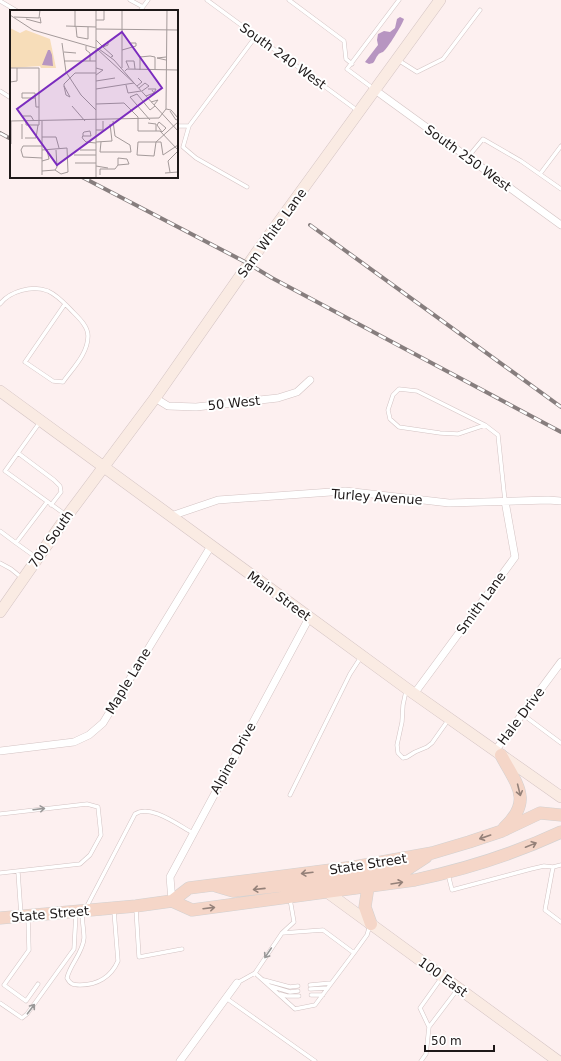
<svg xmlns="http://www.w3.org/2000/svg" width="561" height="1061" font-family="'DejaVu Sans',sans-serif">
  <rect width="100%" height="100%" fill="#fdf0f0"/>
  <!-- water -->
  <path fill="#b795c1" d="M400 17 404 19C402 25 388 48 383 52 381 53 379 53 378 55 376 57 375 61 373 63L369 64 365 62 378 45 377 40 378 34 384 31 390 32 395 28 397 19Z"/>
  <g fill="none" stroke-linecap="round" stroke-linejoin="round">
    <!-- lane casing -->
    <g stroke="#d3c3c3" stroke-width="4.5">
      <path id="lane" d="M130 0 143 7
        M207 0 358 111
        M289 0 344 41 346 59 352 64
        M0 1 17 11
        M140 11 148 0
        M398 60 417 72 443 59 480 10
        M374 89 347 69 399 0
        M0 91 11 98
        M177 126H189L256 36
        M189 126 183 147 196 158 247 187
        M468 157 483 139 521 161 561 189
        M540 174 561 146
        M0 304C10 291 32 285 48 291 59 296 66 305 74 313 80 319 88 327 88 336 88 354 72 369 63 382L53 381 25 362 65 304
        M40 422 5 471 66 515
        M485 425 458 434 440 433 399 427 390 419 388 410 393 395 399 389 417 391 485 425 498 435 505 501
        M18 453 54 480 60 486 61 492 51 505
        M0 531 16 543
        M37 558 16 543 47 502
        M0 563 11 569 22 578
        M406 691 403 705 402 722 397 745 398 753 403 758 407 757 415 752 427 747 432 743 449 719
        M522 714 561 743
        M290 795 350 674 361 657
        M0 814 87 804 98 807 101 835 90 855 80 864 0 873
        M561 865 553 867 545 910 561 922
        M18 872 21 915
        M448 874 452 890 531 869 544 866 553 867
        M86 908 135 814C151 804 178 825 193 833
        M136 909 139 957 182 949
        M82 913C82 921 84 930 84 938 83 953 70 964 67 978 70 984 73 985 80 985 97 985 111 977 118 961L114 911
        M28 917 29 950 4 985 26 1001 38 984
        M354 953 367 935 370 925
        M255 973 295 1009 315 1005 354 953 323 930 282 933
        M264 980 290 987 298 986
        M237 983 255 973 282 933 294 922 290 899
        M310 985 331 983
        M270 986 290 992 298 991
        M310 989 328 988
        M280 994 287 996H299
        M311 995H323
        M226 998 315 1061
        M0 1003 22 1018 27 1014 74 949 76 913
        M429 1027 457 990
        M421 1061 426 1054 429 1027 420 1008 442 977"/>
    </g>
    <!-- street casing -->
    <g stroke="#d3c3c3" stroke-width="8">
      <path id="street" d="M375 90 561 225
        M155 398 168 406 196 407 278 398 297 392 310 380
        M171 516 218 500 345 491 449 503 548 500 561 501
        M414 694 515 557 505 501
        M0 751 74 742 89 735 103 723 211 546
        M495 751 561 662
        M172 901 170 877 309 618
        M180 1061 237 983"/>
    </g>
    <!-- secondary casing -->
    <g stroke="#d3c3c3" stroke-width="12">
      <path id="secondary" d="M0 391 406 688 561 797
        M0 612 67 516 155 398 257 252 440 0
        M327 892 558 1061"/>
    </g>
    <!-- primary casing -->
    <g stroke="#d2d1d1" stroke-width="13">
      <path id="primary" d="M501 755C516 784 534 800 504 828
        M216 886 233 891 325 881 406 870 426 857
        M368 887 365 907 371 924
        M172 901 192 910 415 880C466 869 514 854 561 832
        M0 918 136 906 172 901 189 888 354 867 404 858 432 853 469 842 502 831 540 813 561 815"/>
    </g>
    <!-- lane -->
    <use href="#lane" stroke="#fff" stroke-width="3.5"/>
    <!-- street -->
    <use href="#street" stroke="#fff" stroke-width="7"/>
    <!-- secondary -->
    <use href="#secondary" stroke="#faebe3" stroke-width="11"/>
    <!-- primary -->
    <use href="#primary" stroke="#f5d6c8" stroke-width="12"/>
    <!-- rail casing -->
    <g stroke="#877e7e" stroke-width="4">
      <path id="rail" d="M0 133 11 139
        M82 177 249 264 272 278 561 432
        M310 225 561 407"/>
    </g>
    <!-- rail -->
    <use href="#rail" stroke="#fff" stroke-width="2.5" stroke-dasharray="8" stroke-linecap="butt"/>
  </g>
  <!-- one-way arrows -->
  <defs><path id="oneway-shaft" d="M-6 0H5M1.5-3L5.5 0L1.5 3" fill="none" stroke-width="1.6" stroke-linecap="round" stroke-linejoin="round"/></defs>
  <g stroke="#948179">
    <use href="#oneway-shaft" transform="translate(519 790) rotate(76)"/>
    <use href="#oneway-shaft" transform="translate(485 837) rotate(161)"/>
    <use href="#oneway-shaft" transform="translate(531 845) rotate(-22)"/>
    <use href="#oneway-shaft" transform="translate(307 873) rotate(173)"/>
    <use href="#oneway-shaft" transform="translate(397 883) rotate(-9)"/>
    <use href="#oneway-shaft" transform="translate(259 889) rotate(174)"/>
    <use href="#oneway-shaft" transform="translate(209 908) rotate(-7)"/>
  </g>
  <g stroke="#9a9898">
    <use href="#oneway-shaft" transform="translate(39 809) rotate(-7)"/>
    <use href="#oneway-shaft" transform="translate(268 953) rotate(124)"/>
    <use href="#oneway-shaft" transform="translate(31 1009) rotate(-53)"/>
  </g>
  <g text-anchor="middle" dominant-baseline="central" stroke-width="4" stroke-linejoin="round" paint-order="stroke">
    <!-- street labels -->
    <g font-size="13" fill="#1e1919" stroke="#fff">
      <text transform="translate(283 56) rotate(36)">South 240 West</text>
      <text transform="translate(468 158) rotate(36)">South 250 West</text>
      <text transform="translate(272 233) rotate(-54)">Sam White Lane</text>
      <text transform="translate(234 403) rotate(-6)">50 West</text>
      <text transform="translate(377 497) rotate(4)">Turley Avenue</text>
      <text transform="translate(51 539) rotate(-55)">700 South</text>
      <text transform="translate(279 596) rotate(36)">Main Street</text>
      <text transform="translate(481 603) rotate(-54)">Smith Lane</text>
      <text transform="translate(128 681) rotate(-59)">Maple Lane</text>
      <text transform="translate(521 716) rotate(-53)">Hale Drive</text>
      <text transform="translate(233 758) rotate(-61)">Alpine Drive</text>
      <text transform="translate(368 864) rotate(-9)">State Street</text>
      <text transform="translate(50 914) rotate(-5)">State Street</text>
      <text transform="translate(443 977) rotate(36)">100 East</text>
    </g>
  </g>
  <!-- overview -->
  <g transform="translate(10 10)">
    <rect width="168" height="168" fill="#fdf0f0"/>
    <path d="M0 18 10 23 16 20 40 29 46 58H31L30 56 0 58Z" fill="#f7ddb9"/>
    <path d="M38 40H40L42 45 43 56 32 55Z" fill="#b795c1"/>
    <path fill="none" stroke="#a49a9a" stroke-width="1" d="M65 0V17M86 0V38M0 5 23 20 89 39 104 50 124 73M4 7 29 8 30 0M16 9 31 13 30 7M86 10H94V0M56 16 86 17M66 17 67 27 78 29V17M86 19 168 20M86 30 93 37 98 35V31M52 33 56 62 71 85 86 100M76 36V40L80 43V51M93 37 103 46 101 47M87 39 124 73 168 121M112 40 126 36V33H121M54 42 66 43M156 50 147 48 156 47M54 51H86M0 58H29V115H16V111M86 58 93 60 86 65M112 58V0M119 58 116 51H124L125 59M130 60V47L140 46 145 47V60M115 61 117 59 168 60M86 71 105 68M0 72 7 71V58M116 75 118 83 131 81M54 76 60 87 56 85 54 76V74L65 63H86M127 76 132 72 128 68M129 78 135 73 139 76 132 81M86 79 124 73M138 79H146L144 83M136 86 144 83 142 80M25 88H12V83H25L26 97H29M141 92 148 90 144 95M86 94 114 93 128 107V121H150L168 140M62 96 75 111M156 99 161 100 168 108M160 101 166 110 168 109M13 106H21L24 111M140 110 120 87 127 84 140 100 145 96M0 111 149 108 156 99 157 0M149 112 156 118 152 122 147 115ZM168 112 146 132 144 146 127 145 128 132H151L153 145 168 135M138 113 146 114V121M86 120H93V111M73 126H81L80 121 74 122 73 123V126L72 127 73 129 76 132 86 133M32 127H46L49 138M15 128H26L28 115M12 129V114M86 132 102 131 100 114M91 132 90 142H121L120 135 105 126 103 111M1 134V111M70 140H86M64 145H86M32 148 13 147 11 140 13 136H32M108 148 117 149 119 154 108 155ZM32 151 39 149 37 140M65 153H86M86 156 98 158M45 160 47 157 46 140M32 161 45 160 51 164 58 162 57 138 32 140M160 162 158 151 168 141M155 163 168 162V155M32 165V111M90 165V159H105L108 155M86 168V39"/>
    <path fill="#7b2cbf" fill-opacity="0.15" stroke="#7b2cbf" stroke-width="2" d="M112 22 152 78 47 155 7 99Z"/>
    <rect width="168" height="168" fill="none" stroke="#1e1919" stroke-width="2"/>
  </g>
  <!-- scale -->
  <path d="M425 1045v6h69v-6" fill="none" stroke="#1e1919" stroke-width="2"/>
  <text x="431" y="1045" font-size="12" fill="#1e1919" stroke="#ffffff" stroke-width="3" paint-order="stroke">50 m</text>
</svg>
